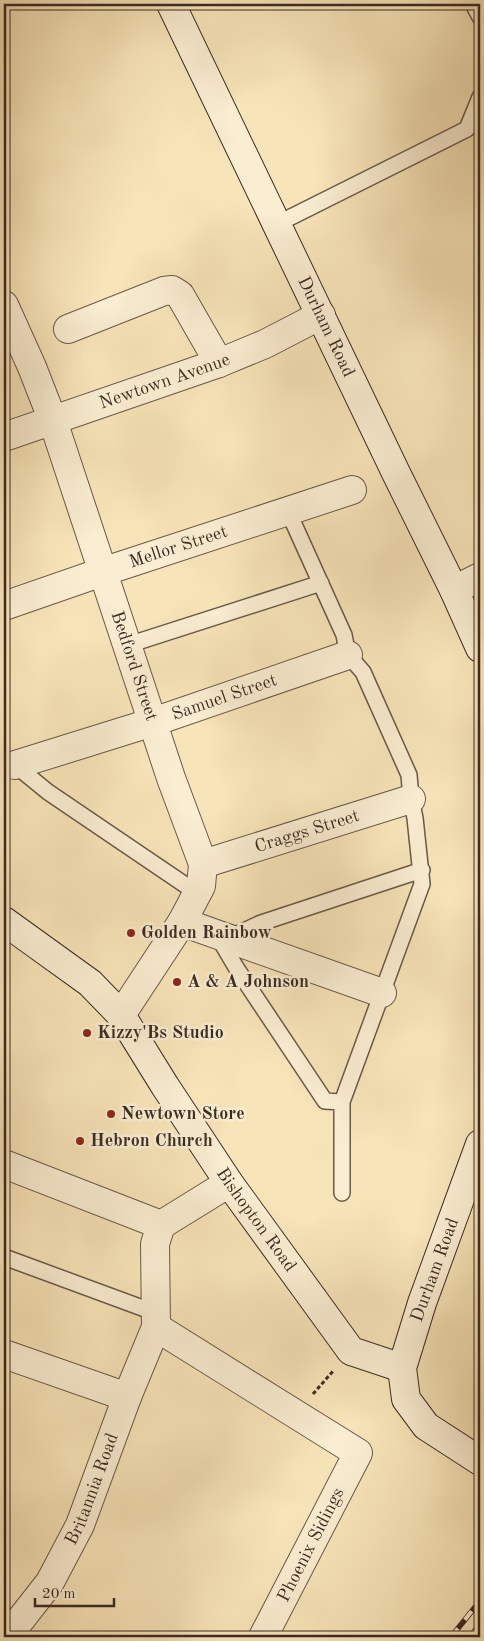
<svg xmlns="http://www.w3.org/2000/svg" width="484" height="1641" font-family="'Old Standard TT',serif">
  <rect width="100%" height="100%" fill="#f7e4b8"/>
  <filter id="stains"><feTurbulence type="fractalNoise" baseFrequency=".004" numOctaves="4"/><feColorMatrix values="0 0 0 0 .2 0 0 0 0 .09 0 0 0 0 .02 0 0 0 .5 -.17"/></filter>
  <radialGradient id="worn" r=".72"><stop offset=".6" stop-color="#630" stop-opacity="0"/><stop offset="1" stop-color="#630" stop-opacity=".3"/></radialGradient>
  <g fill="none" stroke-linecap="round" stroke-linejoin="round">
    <!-- lane casing -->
    <g stroke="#695949" stroke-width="18">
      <path id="lane" d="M473 4 480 17
        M277 224 467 129 480 97
        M128 645 321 583
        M15 765 48 792 197 893
        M217 935 237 969 325 1101 342 1102 422 884 415 818 411 799 409 775 363 672 348 655 344 635 288 511
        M229 938 261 923 422 870
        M342 1102V1193
        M4 1257 156 1313"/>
    </g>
    <!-- street casing -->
    <g stroke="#695949" stroke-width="30">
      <g id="street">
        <path id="s1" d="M4 305 32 367 53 421 171 778 203 864 201 886 182 922 121 1015"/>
        <path d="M68 329 164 291 172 290 180 295 219 363"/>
        <path id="s2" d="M4 437 219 363 265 344 321 315"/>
        <path d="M454 590 480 577"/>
        <path id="s3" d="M4 606 102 572 352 490"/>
        <path id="s4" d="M15 765 153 722 348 655"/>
        <path id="s5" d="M203 864 411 799"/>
        <path d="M182 922 382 993"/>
        <path d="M4 1164 161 1225"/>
        <path d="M156 1327 358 1453 263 1637"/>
        <path d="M4 1354 127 1397"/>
        <path id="s6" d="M7 1637 50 1582 80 1525 127 1397 156 1327 155 1244 161 1225 229 1183"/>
      </g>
    </g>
    <!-- secondary casing -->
    <g stroke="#3a2b24" stroke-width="30">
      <g id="secondary">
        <path id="s7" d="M171 4 397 475 454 590 480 648"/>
        <path id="s8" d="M4 921 90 983 121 1015 165 1086 229 1183 351 1351 402 1368"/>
        <path d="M480 1144 422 1303 402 1368 406 1399 426 1426 480 1461"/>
      </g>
    </g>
    <!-- path -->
    <path stroke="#3a2b24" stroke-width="3" stroke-dasharray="4 2.5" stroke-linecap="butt" d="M313 1394 334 1370"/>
    <!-- lane -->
    <use href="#lane" stroke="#faedd1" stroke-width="15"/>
    <!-- street -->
    <use href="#street" stroke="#faedd1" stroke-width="28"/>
    <!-- secondary -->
    <use href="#secondary" stroke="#faedd1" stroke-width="28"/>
    <!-- rail casing -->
    <g stroke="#3a2b24" stroke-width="5.5">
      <path id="rail" d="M451 1637 480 1601
        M470 1637 480 1624"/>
    </g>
    <!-- rail -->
    <use href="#rail" stroke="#faedd1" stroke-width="4" stroke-dasharray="11" stroke-linecap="butt"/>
  </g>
  <!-- markers -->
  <g fill="#8f2418" stroke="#faedd1" stroke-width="2">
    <circle cx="131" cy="933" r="5"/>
    <circle cx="177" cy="982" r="5"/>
    <circle cx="87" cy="1033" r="5"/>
    <circle cx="111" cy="1114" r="5"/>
    <circle cx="80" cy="1141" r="5"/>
  </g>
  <g text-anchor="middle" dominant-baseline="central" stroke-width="5" stroke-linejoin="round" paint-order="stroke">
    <!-- street labels -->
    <g font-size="18" fill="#3a2b24" stroke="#faedd1">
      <text stroke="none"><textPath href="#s7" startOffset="358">Durham Road</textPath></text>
      <text stroke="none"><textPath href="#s2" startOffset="170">Newtown Avenue</textPath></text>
      <text stroke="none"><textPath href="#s3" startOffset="184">Mellor Street</textPath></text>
      <text stroke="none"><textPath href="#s1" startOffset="384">Bedford Street</textPath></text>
      <text stroke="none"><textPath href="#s4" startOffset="220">Samuel Street</textPath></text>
      <text stroke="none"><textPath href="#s5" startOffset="109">Craggs Street</textPath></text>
      <text stroke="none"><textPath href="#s8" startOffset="396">Bishopton Road</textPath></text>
      <text transform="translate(435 1270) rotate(-70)">Durham Road</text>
      <text stroke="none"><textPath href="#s6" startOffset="172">Britannia Road</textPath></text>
      <text transform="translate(311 1545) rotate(-63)">Phoenix Sidings</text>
    </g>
    <!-- poi labels -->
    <g font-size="18" font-weight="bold" fill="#3a2b24" stroke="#faedd1" text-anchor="start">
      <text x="141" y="933">Golden Rainbow</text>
      <text x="187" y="982">A &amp; A Johnson</text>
      <text x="97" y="1033">Kizzy'Bs Studio</text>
      <text x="121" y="1114">Newtown Store</text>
      <text x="90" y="1141">Hebron Church</text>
    </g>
  </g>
  <!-- margin -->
  <rect width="484" height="1641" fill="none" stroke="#f7e4b8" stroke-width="20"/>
  <rect x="5" y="5" width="474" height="1631" fill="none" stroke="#3a2b24" stroke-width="2.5"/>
  <rect x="10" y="10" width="464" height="1621" fill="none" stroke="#3a2b24"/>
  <!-- scale -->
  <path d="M35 1598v8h79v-8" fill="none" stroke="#3a2b24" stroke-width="2.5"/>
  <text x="42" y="1598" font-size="15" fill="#3a2b24" stroke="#faedd1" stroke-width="4" paint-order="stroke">20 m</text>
  <rect width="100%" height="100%" filter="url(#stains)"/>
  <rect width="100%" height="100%" fill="url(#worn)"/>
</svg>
